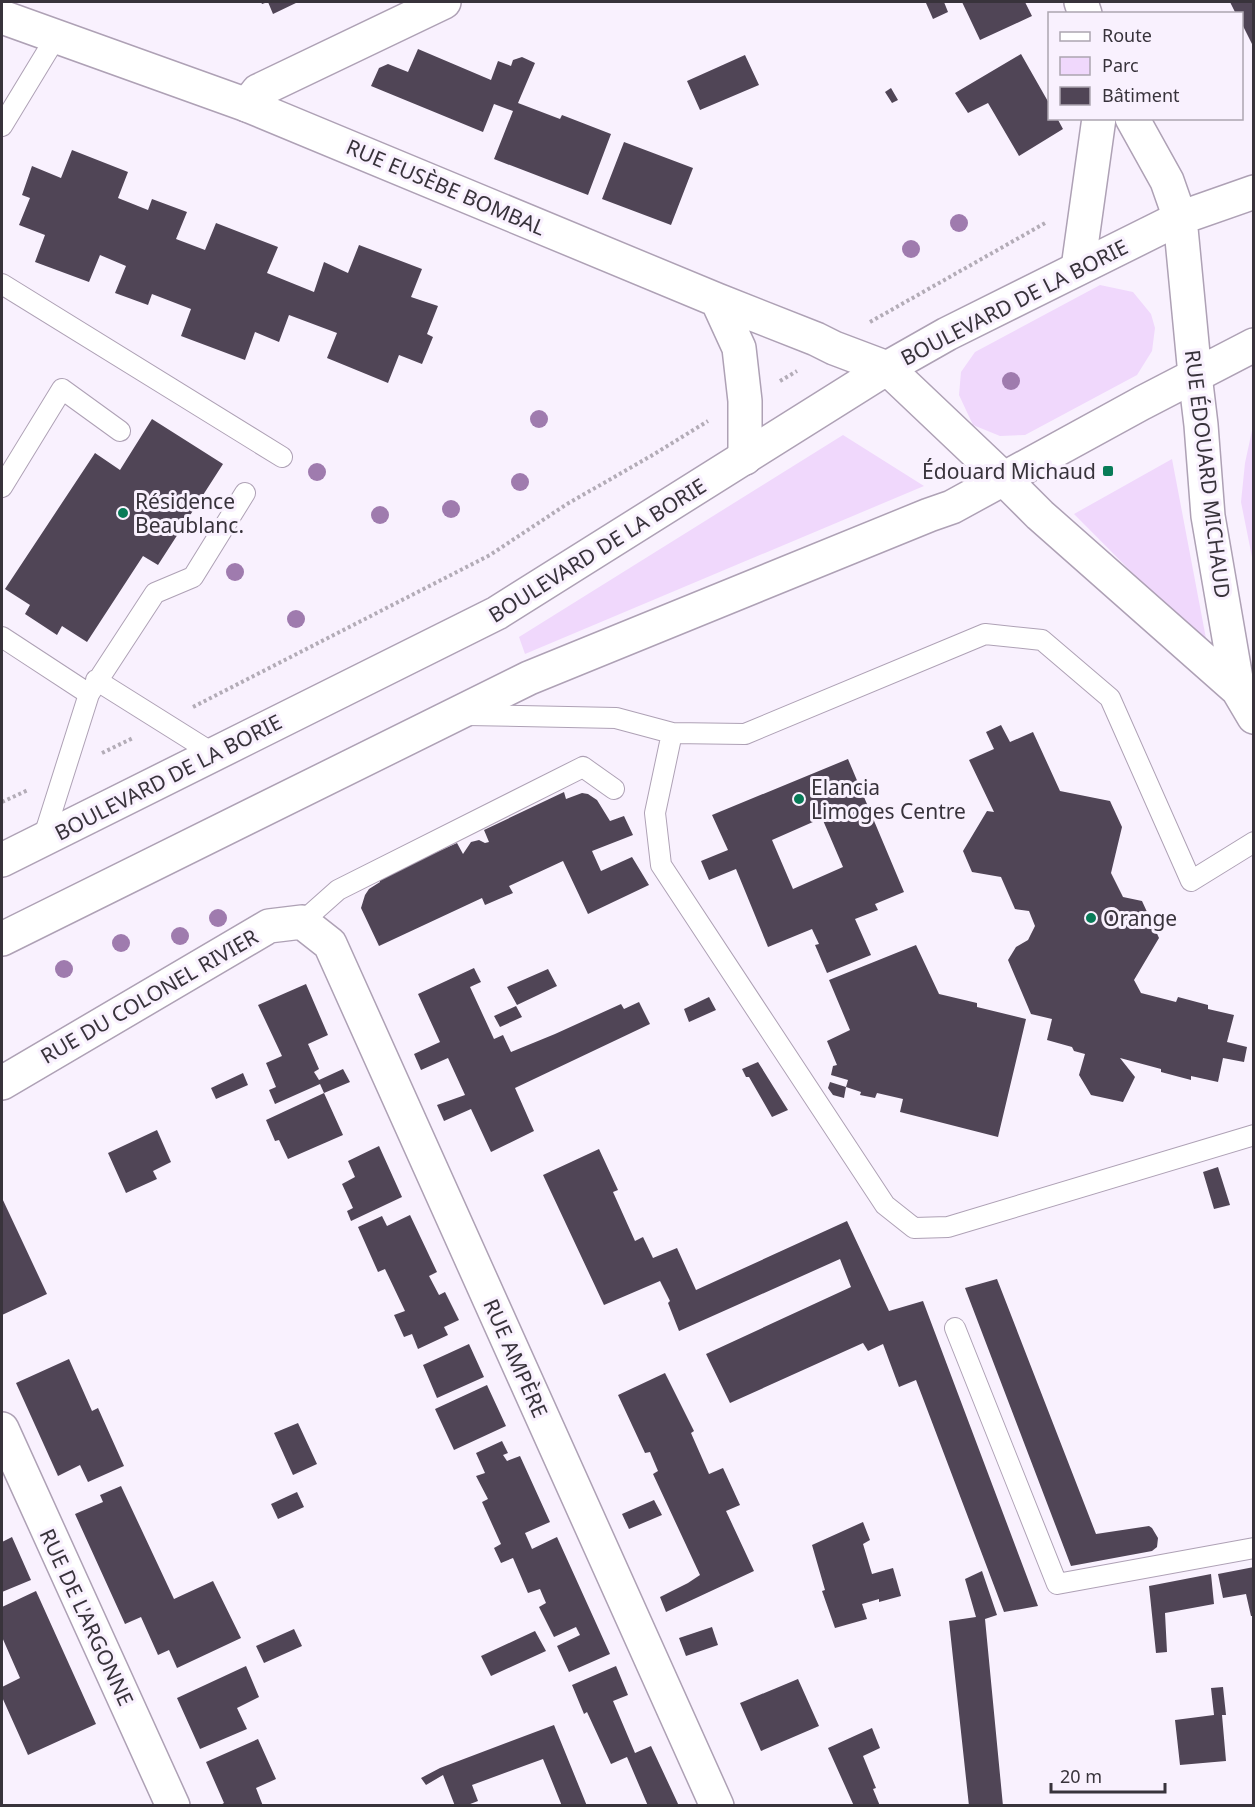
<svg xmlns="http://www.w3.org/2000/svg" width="1255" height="1807" font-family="'Noto Sans',sans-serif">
  <rect width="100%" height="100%" fill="#f9f1fe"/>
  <!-- green -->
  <path fill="#f0d8fc" d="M1100 285 1133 292 1151 314 1155 328 1152 351 1137 375 1025 435 1000 436 973 425 959 395 961 372 975 352Z
    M1253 426V562L1241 502 1245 463Z
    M843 435 924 486 525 654 519 637Z
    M1172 459 1208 649 1074 514Z"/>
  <!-- building -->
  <path fill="#504556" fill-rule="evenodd" d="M261 2H298L273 14 268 2 262 4Z
    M930 2H944L948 12 933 19 926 3Z
    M962 2H1025L1032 16 980 40Z
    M1230 2H1254V48L1242 24V14H1236Z
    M418 49 491 80 498 61 511 66 513 60 522 57 535 63 518 103 560 119 562 115 611 134 588 195 494 159 513 111 494 104 483 132 371 86 379 68 388 64 408 72Z
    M1021 54 1050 105V118H1057L1063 129 1019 156 988 103 968 113 955 93Z
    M745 55 759 85 700 110 687 81Z
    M891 88 898 100 892 103 885 92Z
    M624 142 693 168 671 225 602 199Z
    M72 150 128 172 118 198 148 210 152 199 187 212 176 239 205 250 216 223 278 247 267 273 314 292 324 262 348 273 359 245 422 269 411 297 438 306 427 334 433 337 422 364 399 355 388 383 327 358 337 333 289 315 279 342 255 332 245 360 181 336 191 309 152 294 148 305 115 293 126 266 100 255 89 282 35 262 45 235 19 225 30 198 22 195 32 166 61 178Z
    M152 419 223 464 158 565 143 556 87 642 62 626 57 635 25 614 30 605 5 589 95 453 120 470Z
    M1001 725 1010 742 1033 732 1060 791 1110 801 1122 827 1111 873 1123 897 1142 901 1159 938 1134 980 1141 993 1176 1002 1178 997 1208 1005V1009L1234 1015 1227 1042 1247 1047 1244 1062 1223 1058 1218 1082 1191 1076V1080L1161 1072V1069L1120 1058 1135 1077 1123 1102 1091 1095 1079 1075 1085 1054 1074 1051 1072 1047 1047 1040 1052 1019 1031 1014 1008 960 1016 947 1028 940 1035 926 1029 911 1015 909 1001 877 972 872 963 851 987 811 994 812 969 760 994 749 986 732Z
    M848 759 904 892 875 904 878 910 855 919 871 955 827 973 815 945 819 944 812 929 768 947 736 869 709 880 701 861 728 850 712 815ZM822 818 843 867 793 889 772 840Z
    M564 792 566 799 582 793 588 794 597 800 610 821 624 816 633 835 592 851 601 871 632 857 649 885 588 914 563 861 509 886 513 893 485 905 482 898 379 946 361 908 365 895 369 889 380 882 379 878 457 843 463 854 471 842 479 840 485 843 489 842 484 830Z
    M916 945 939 994 977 1003V1007L1026 1019 998 1137 900 1112 903 1099 877 1093 875 1098 860 1095 861 1092 846 1087 844 1098 833 1095 828 1088 830 1082 846 1087 848 1080 831 1075 833 1066 837 1065 827 1041 850 1030 829 980Z
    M474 968 481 982 470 987 494 1039 503 1035 511 1052 555 1034 621 1004 624 1009 639 1002 650 1024 515 1088 534 1131 491 1152 471 1109 444 1121 437 1105 465 1095 448 1058 421 1070 414 1054 440 1042 418 994Z
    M548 969 557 986 517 1005 507 987Z
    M306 984 328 1035 308 1044 319 1069 314 1072 319 1080 343 1069 350 1082 324 1093 320 1084 275 1104 269 1090 276 1087 266 1063 282 1056 258 1005Z
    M709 997 716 1010 689 1022 684 1009Z
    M516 1006 522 1017 500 1027 494 1016Z
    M758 1062 788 1110 772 1117 749 1077H746L742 1069Z
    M243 1073 248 1085 216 1099 211 1088Z
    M324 1093 343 1135 288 1159 279 1140 275 1141 266 1120Z
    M157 1130 171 1162 153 1171 157 1179 126 1193 108 1153Z
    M379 1146 402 1197 351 1221 347 1211 353 1208 342 1184 355 1177 348 1161Z
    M599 1149 618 1190 613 1192 635 1241 643 1237 653 1258 677 1248 696 1290 847 1221 889 1311 923 1301 1038 1606 1004 1612 916 1380 899 1387 883 1344 868 1351 863 1343 730 1403 706 1354 851 1287 840 1259 679 1331 668 1303 670 1301 660 1281 604 1305 543 1175Z
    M1218 1167 1230 1205 1214 1209 1203 1172Z
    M2 1198 47 1294 2 1315Z
    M410 1215 437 1272 429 1276 439 1295 445 1292 459 1320 444 1327 448 1335 418 1349 412 1334 404 1337 394 1315 405 1311 385 1269 378 1272 358 1227 382 1216 387 1226Z
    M997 1279 1096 1534 1149 1526 1152 1528 1158 1538 1157 1547 1152 1551 1071 1566 965 1288Z
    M469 1344 484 1377 437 1398 423 1365Z
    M69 1359 92 1411 98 1408 124 1466 88 1482 80 1465 58 1476 16 1383Z
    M665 1373 694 1431 691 1433 709 1474 723 1468 740 1505 726 1511 754 1571 666 1612 660 1597 688 1583 700 1575 653 1474 658 1471 650 1452 645 1453 618 1395Z
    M487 1385 506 1426 454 1450 435 1409Z
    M298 1423 317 1464 293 1475 274 1433Z
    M502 1441 508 1453 503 1455 507 1461 520 1456 550 1522 525 1533 532 1549 557 1537 610 1654 569 1672 557 1646 580 1635 576 1627 554 1637 539 1607 546 1603 540 1589 528 1593 513 1558 501 1563 494 1548 501 1544 482 1502 488 1499 476 1476 485 1473 476 1453Z
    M121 1486 174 1599 213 1581 241 1638 177 1668 169 1650 158 1655 141 1617 125 1624 75 1514 103 1502 100 1495Z
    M297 1492 304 1507 278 1519 271 1504Z
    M654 1500 662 1515 629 1529 622 1514Z
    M863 1522 870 1540 863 1544 872 1574 893 1568 901 1596 879 1602V1599L862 1604 867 1619 835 1628 822 1591 825 1590 812 1545Z
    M12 1537 31 1580 2 1592V1542Z
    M1254 1567V1616H1251L1246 1594 1223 1598 1218 1574Z
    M982 1571 997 1615 985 1619 1003 1806H969L949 1621 976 1617 965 1579Z
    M1211 1574 1214 1604 1165 1613 1167 1652 1156 1653 1149 1586Z
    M36 1591 96 1724 28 1755 2 1697V1687L20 1678 2 1637V1607Z
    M712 1627 718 1645 686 1656 679 1638Z
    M294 1629 302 1646 264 1663 256 1646Z
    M535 1631 546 1651 491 1676 481 1656Z
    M246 1666 259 1697 237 1708 247 1729 200 1749 177 1698Z
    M616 1666 628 1695 613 1701 635 1753 651 1746 679 1806H648L627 1757 611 1764 587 1712 584 1714 572 1685Z
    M798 1679 819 1726 761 1751 740 1703Z
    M1223 1687 1226 1715H1222L1226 1761 1180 1765 1175 1720 1214 1715 1211 1688Z
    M554 1725 587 1806H562L543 1759 472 1785 478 1801 465 1806H455L443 1775 426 1785 421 1778 440 1768Z
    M872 1728 880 1748 863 1756 876 1788 873 1789 880 1806H854L828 1748Z
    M258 1739 276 1779 256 1788 263 1806H219L224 1803 206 1762Z"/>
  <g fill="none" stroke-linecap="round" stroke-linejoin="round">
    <!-- lane casing -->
    <g stroke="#aea1b5" stroke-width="22">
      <path id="lane" d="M2 126 56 37
        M2 284 282 457
        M2 487 62 389 120 431
        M2 637 89 694 155 593 193 577 245 493
        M96 680 214 754
        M467 715 616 718 672 733 745 734 985 634 1042 640 1110 698 1191 881 1254 842
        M672 733 655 813 661 865 885 1205 914 1228 948 1227 1254 1135
        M43 839 89 694
        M302 922 338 890 583 767 614 789
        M955 1328 1057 1584 1254 1548"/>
    </g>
    <!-- street casing -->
    <g stroke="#aea1b5" stroke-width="36">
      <path id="street" d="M247 105 258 91 444 2
        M1195 375 1201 425 1208 516 1238 690
        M1003 478 1040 515 1238 690 1254 717
        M2 1083 269 926 302 922 330 944 717 1806
        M2 1429 173 1806"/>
    </g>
    <!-- secondary casing -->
    <g stroke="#aea1b5" stroke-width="36">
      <path id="secondary" d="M1081 2 1085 14
        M2 17 247 105 717 300 816 339 834 348 887 368
        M1132 118 1167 181 1180 218
        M1078 268 1099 118
        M717 300 739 348 745 401V458"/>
    </g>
    <!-- primary casing -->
    <g stroke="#aea1b5" stroke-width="36">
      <path id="primary" d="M1180 218 1195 375
        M887 368 1003 478
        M2 860 497 613 887 368 947 334 1180 218 1254 192
        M2 939 529 678 929 515 952 507 1142 403 1254 345"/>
    </g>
    <!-- path -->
    <path stroke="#b3acb7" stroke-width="4" stroke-dasharray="3 3" stroke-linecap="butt" d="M870 322 1047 222
      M780 381 797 371
      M193 707 490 555 567 504 651 456 708 421
      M102 753 133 738
      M2 802 28 790"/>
    <!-- lane -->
    <use href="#lane" stroke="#fff" stroke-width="20"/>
    <!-- street -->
    <use href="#street" stroke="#fff" stroke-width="33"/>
    <!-- secondary -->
    <use href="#secondary" stroke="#fff" stroke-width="33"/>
    <!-- primary -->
    <use href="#primary" stroke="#fff" stroke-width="33"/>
  </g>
  <!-- trees -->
  <g fill="#9f7bae">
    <circle cx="959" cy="223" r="9"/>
    <circle cx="911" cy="249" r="9"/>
    <circle cx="1011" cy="381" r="9"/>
    <circle cx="539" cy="419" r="9"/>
    <circle cx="317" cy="472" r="9"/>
    <circle cx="520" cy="482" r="9"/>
    <circle cx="451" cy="509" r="9"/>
    <circle cx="380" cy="515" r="9"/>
    <circle cx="235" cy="572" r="9"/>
    <circle cx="296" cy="619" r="9"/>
    <circle cx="218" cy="918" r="9"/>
    <circle cx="180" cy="936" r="9"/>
    <circle cx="121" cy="943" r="9"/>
    <circle cx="64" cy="969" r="9"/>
  </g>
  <!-- markers -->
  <g fill="#087b57" stroke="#f9f1fe" stroke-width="2">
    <rect x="1102" y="465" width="12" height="12" rx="3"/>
    <circle cx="123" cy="513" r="6"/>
    <circle cx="799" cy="799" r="6"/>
    <circle cx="1091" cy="918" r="6"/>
  </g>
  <g text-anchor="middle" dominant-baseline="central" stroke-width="6" stroke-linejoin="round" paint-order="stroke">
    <!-- street labels -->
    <g font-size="21" fill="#38333b" stroke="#f9f1fe">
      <text transform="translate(446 187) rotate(23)">RUE EUSÈBE BOMBAL</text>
      <text transform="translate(1014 302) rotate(-27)">BOULEVARD DE LA BORIE</text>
      <text transform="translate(1208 474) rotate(83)">RUE ÉDOUARD MICHAUD</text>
      <text transform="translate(597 550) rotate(-32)">BOULEVARD DE LA BORIE</text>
      <text transform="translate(168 777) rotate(-27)">BOULEVARD DE LA BORIE</text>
      <text transform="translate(149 996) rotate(-30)">RUE DU COLONEL RIVIER</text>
      <text transform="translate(516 1358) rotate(66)">RUE AMPÈRE</text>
      <text transform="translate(87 1617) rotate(65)">RUE DE L'ARGONNE</text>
    </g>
    <!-- poi labels -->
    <g font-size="21" fill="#38333b" stroke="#f9f1fe" text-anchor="start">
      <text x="1096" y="471" text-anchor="end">Édouard Michaud</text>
      <text x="135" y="501">Résidence<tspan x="135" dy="24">Beaublanc.</tspan></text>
      <text x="811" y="787">Elancia<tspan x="811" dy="24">Limoges Centre</tspan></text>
      <text x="1103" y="918">Orange</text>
    </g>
  </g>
  <!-- border -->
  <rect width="1255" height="1807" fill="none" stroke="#38333b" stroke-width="6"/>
  <!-- legend -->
  <rect x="1048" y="12" width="195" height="108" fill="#f9f1fe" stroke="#aca5b0" stroke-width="1.5"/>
  <rect x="1060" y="32" width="30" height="9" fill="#ffffff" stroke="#aca5b0" stroke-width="1.5"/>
  <text x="1102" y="42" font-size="18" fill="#38333b">Route</text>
  <rect x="1060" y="57" width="30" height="18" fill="#f0d8fc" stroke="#aca5b0" stroke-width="1.5"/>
  <text x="1102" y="72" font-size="18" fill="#38333b">Parc</text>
  <rect x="1060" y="87" width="30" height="18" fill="#504556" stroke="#aca5b0" stroke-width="1.5"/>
  <text x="1102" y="102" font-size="18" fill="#38333b">Bâtiment</text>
  <!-- scale -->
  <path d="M1051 1783v9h114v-9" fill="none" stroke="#38333b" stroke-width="3"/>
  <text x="1060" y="1783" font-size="18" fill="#38333b" stroke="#f9f1fe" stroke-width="4.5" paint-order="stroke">20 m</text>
</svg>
